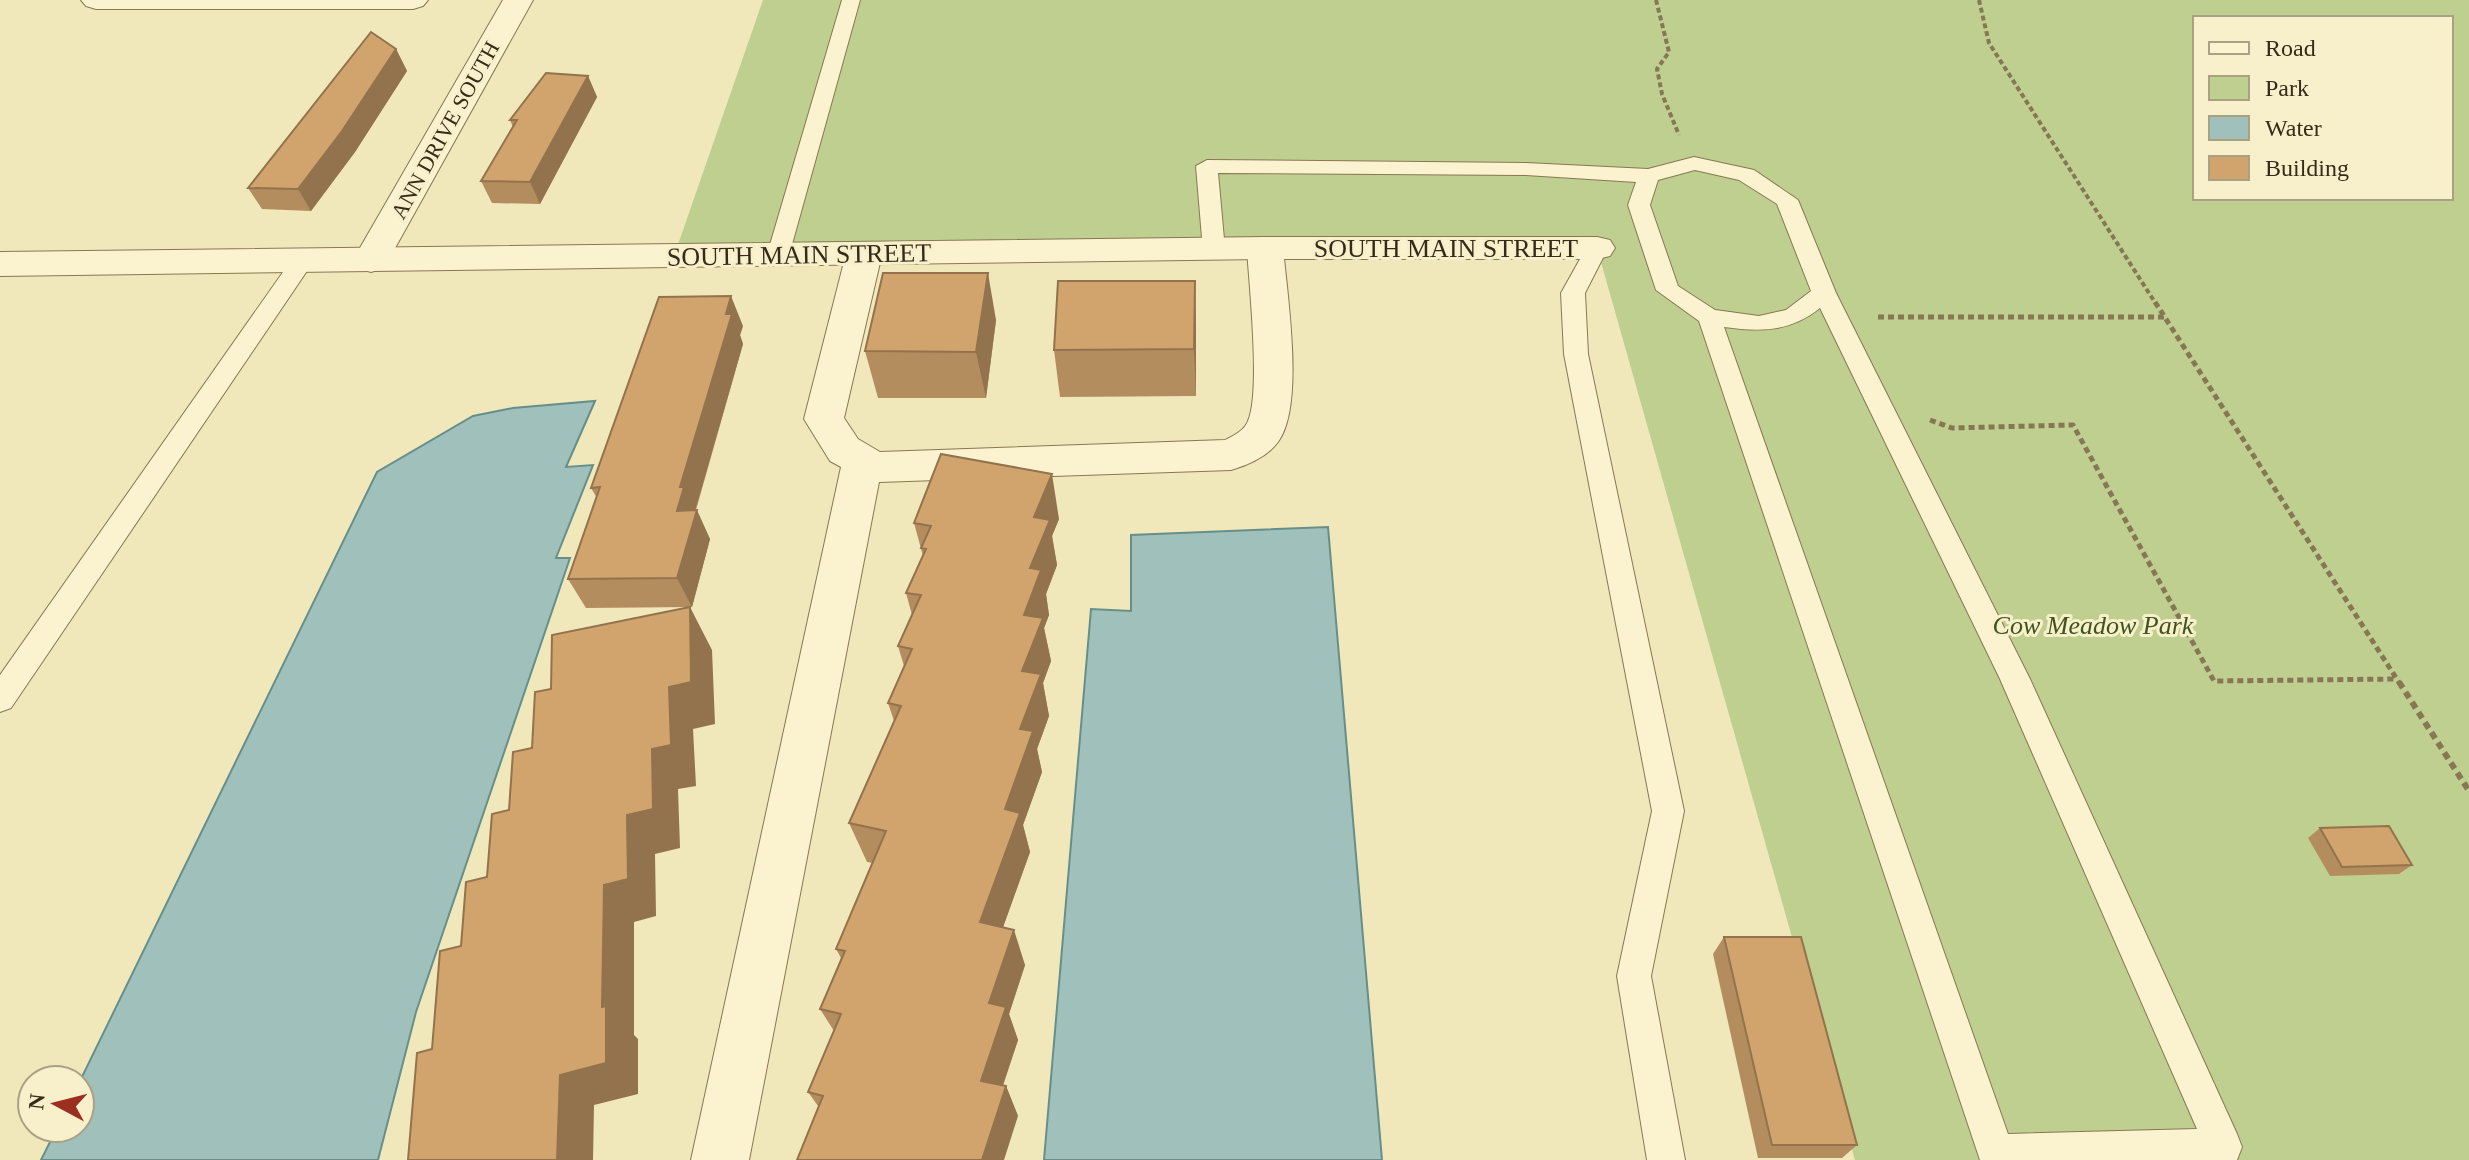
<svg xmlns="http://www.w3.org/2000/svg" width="2469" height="1160" font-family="Georgia,serif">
  <rect width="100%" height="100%" fill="#f0e7bb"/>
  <!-- green -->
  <path fill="#bfcf8f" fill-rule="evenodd" d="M763 0H2469V1160H1855L1597 248 674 256ZM2195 18H2451V198H2195Z"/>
  <!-- water -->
  <path fill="#a0c1bb" stroke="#678f8a" stroke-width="2" d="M595 401 566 467 593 465 556 558H570L416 1012 378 1160H41L57 1128H80V1081L377 472 473 416 513 408Z
    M1328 527 1382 1160H1044L1091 609 1131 611V535Z"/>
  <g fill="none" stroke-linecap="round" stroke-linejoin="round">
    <!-- service casing -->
    <g stroke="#887754" stroke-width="2">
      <path id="service" d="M842 0H860L789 255 786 260H770L767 255Z
        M1694 157 1754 170 1798 200 1836 293 2030 679 2237 1134 2242 1147 2237 1160H1980L1699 321 1656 290 1628 205 1636 182 1526 175 1218 173 1225 250 1222 255H1206L1203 250 1196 166 1207 160 1526 163 1648 169ZM1695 170 1739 180 1777 204 1811 291 1786 310 1759 316 1715 310 1678 286 1650 205 1658 180ZM1820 308 2000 679 2197 1129 2008 1134 1724 327C1761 332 1790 332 1820 308Z
        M1597 241 1605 243 1608 248 1585 293 1588 354 1684 811 1651 976 1685 1160H1647L1617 976 1652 811 1564 354 1561 293 1589 243Z
        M303 253 311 255 314 260 311 265 11 708 0 712V675L295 255Z"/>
    </g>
    <!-- minor casing -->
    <g stroke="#887754" stroke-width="2">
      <path id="minor" d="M81 0H428L423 6 413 9H96L86 6Z
        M503 0H533L384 268 371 272 358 268 353 260Z
        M1265 237 1278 240 1283 248C1287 294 1305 406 1278 442 1267 457 1248 465 1231 470L879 482 749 1160H691L841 467 830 461 804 419 846 254 851 246 864 242 877 246 882 254 844 418 858 439 880 452 1225 440C1233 436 1244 431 1248 421 1261 392 1249 284 1247 248L1252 240Z"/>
    </g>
    <!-- tertiary casing -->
    <g stroke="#887754" stroke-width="2">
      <path id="tertiary" d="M1265 237H1597L1610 240 1615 248 1610 256 1597 259H1265L0 276V252Z"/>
    </g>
    <!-- path-far2 -->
    <path stroke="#887754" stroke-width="4" stroke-dasharray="5 3" stroke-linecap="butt" d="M1656 0 1669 52 1657 69 1662 94 1679 135
      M1979 0 1989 43 2156 304"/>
    <!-- path-far1 -->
    <path stroke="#887754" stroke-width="5" stroke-dasharray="6 4" stroke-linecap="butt" d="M2155 302 2400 684
      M1878 317H2164
      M1930 420 1952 428 2073 425 2214 681 2397 679"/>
    <!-- path -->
    <path stroke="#887754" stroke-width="6" stroke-dasharray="7 5" stroke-linecap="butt" d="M2399 682 2469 791"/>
    <!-- service -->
    <use href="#service" fill="#fbf3cf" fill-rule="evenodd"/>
    <!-- minor -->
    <use href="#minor" fill="#fbf3cf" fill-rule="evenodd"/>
    <!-- tertiary -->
    <use href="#tertiary" fill="#fbf3cf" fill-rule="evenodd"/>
  </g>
  <!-- wall -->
  <path fill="#b48d5f" d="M396 49 407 71 355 152 311 211 262 209 248 188Z
    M588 76 597 97 540 204 492 203 481 181 513 127 510 120Z
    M1195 281 1196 327V396L1060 397 1054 350Z
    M996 320 986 398H878L865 351Z
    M743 326 740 335 743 344 696 510 710 539 692 607 586 608 568 579 597 498 591 488Z
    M1059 519 1052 536 1057 565 1046 594 1049 615 1044 628 1051 661 1043 683 1049 716 1037 749 1042 772 1023 825 1030 852 1003 927 1025 965 1009 1014 1018 1040 1003 1086H1006L1018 1116 818 1106 808 1092 834 1031 820 1009 841 958 836 949 873 863 867 862 849 823 894 721 888 703 904 666 898 646 912 615 906 593 923 556 914 523Z
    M2320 828 2412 865 2399 874 2330 876 2308 838Z
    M1724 937 1857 1145 1842 1158H1758L1713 954Z"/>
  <!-- shaded-wall -->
  <path fill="#92734d" d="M396 49 407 71 355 152 311 211 298 189Z
    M588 76 597 97 540 204 530 182Z
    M988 273 996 320 986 398 976 352Z
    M1195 281 1196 327V396L1194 349Z
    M731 296 743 326 740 335 743 344 695 511 697 510 710 539 692 607 677 578V511L680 487Z
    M1052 474 1059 519 1052 536 1057 565 1046 594 1049 615 1044 628 1051 661 1043 683 1049 716 1037 749 1042 772 1023 825 1030 852 992 958 980 922 1005 809 1020 729 1024 615 1030 568 1034 517Z
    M690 607 712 650 715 724 693 729 696 786 678 789 680 848 655 854 656 916 634 922V1035L638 1039V1094L594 1105 593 1160H557L560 1075 602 1007 604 885 627 815 652 749Z
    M1014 930 1025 965 1009 1014 1018 1040 994 1111 981 1081 989 1003Z
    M1006 1086 1018 1116 1004 1160H982Z"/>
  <!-- building -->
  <path fill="#d1a46e" stroke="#92734d" stroke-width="2" d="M371 32 396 49 342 131 298 189 248 188Z
    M546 73 588 76 530 182 481 181 517 120H510Z
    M883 273H988L976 352 865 351Z
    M1058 281H1195L1194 349 1054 350Z
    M731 296 726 314H732L680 487H684L677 511 697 510 677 578 568 579 600 487 591 488 659 297Z
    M941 454 1052 474 1034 517 1050 520 1030 568 1041 570 1024 615 1043 618 1022 671 1041 674 1020 729 1033 731 1005 809 1020 813 980 922 1014 930 989 1003 1006 1007 981 1081 1006 1086 982 1160H797L823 1096 808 1092 841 1014 820 1009 845 951 836 949 886 831 849 823 901 706 888 703 912 649 898 646 921 595 906 593 926 549 921 548 931 526 914 523Z
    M690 607 691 682 669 687 671 745 652 749 653 809 627 815 628 879 604 885 602 1007 606 1006V1063L560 1075 557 1160H408L417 1053 432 1049 440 951 461 946 466 882 487 877 492 814 509 810 513 752 532 748 535 692 551 689 552 635Z
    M2389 826 2412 865 2342 867 2320 828Z
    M1724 937H1801L1857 1145H1772Z"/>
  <g text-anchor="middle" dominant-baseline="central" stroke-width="6" stroke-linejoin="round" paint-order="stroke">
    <!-- far-street labels -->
    <g font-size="22" fill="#362b1a" stroke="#f7f0cb">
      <text transform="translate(445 130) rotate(-61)">ANN DRIVE SOUTH</text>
    </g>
    <!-- street labels -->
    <g font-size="26" fill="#362b1a" stroke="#f7f0cb">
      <text x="1446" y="248">SOUTH MAIN STREET</text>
      <text transform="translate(799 255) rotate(-1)">SOUTH MAIN STREET</text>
    </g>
    <!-- park labels -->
    <g font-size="26" font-style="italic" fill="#40541f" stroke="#f7f0cb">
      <text x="2093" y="625">Cow Meadow Park</text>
    </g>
  </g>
  <!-- legend -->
  <rect x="2193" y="16" width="260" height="184" fill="#f7f0cb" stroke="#aaa184" stroke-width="2"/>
  <rect x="2209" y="42" width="40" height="12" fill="#fbf3cf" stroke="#aaa184" stroke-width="2"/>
  <text x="2265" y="56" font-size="24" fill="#362b1a">Road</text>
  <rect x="2209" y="76" width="40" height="24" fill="#bfcf8f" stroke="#aaa184" stroke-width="2"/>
  <text x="2265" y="96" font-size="24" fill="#362b1a">Park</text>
  <rect x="2209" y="116" width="40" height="24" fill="#a0c1bb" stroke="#aaa184" stroke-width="2"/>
  <text x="2265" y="136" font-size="24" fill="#362b1a">Water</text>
  <rect x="2209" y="156" width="40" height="24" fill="#d1a46e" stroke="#aaa184" stroke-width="2"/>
  <text x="2265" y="176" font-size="24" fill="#362b1a">Building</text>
  <!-- north arrow -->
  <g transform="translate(56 1104) rotate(277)"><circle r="38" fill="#f7f0cb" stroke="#aaa184" stroke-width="2"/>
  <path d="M0-6L14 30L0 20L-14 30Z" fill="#9b2f20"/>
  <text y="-12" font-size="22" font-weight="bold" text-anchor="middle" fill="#362b1a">N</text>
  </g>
</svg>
